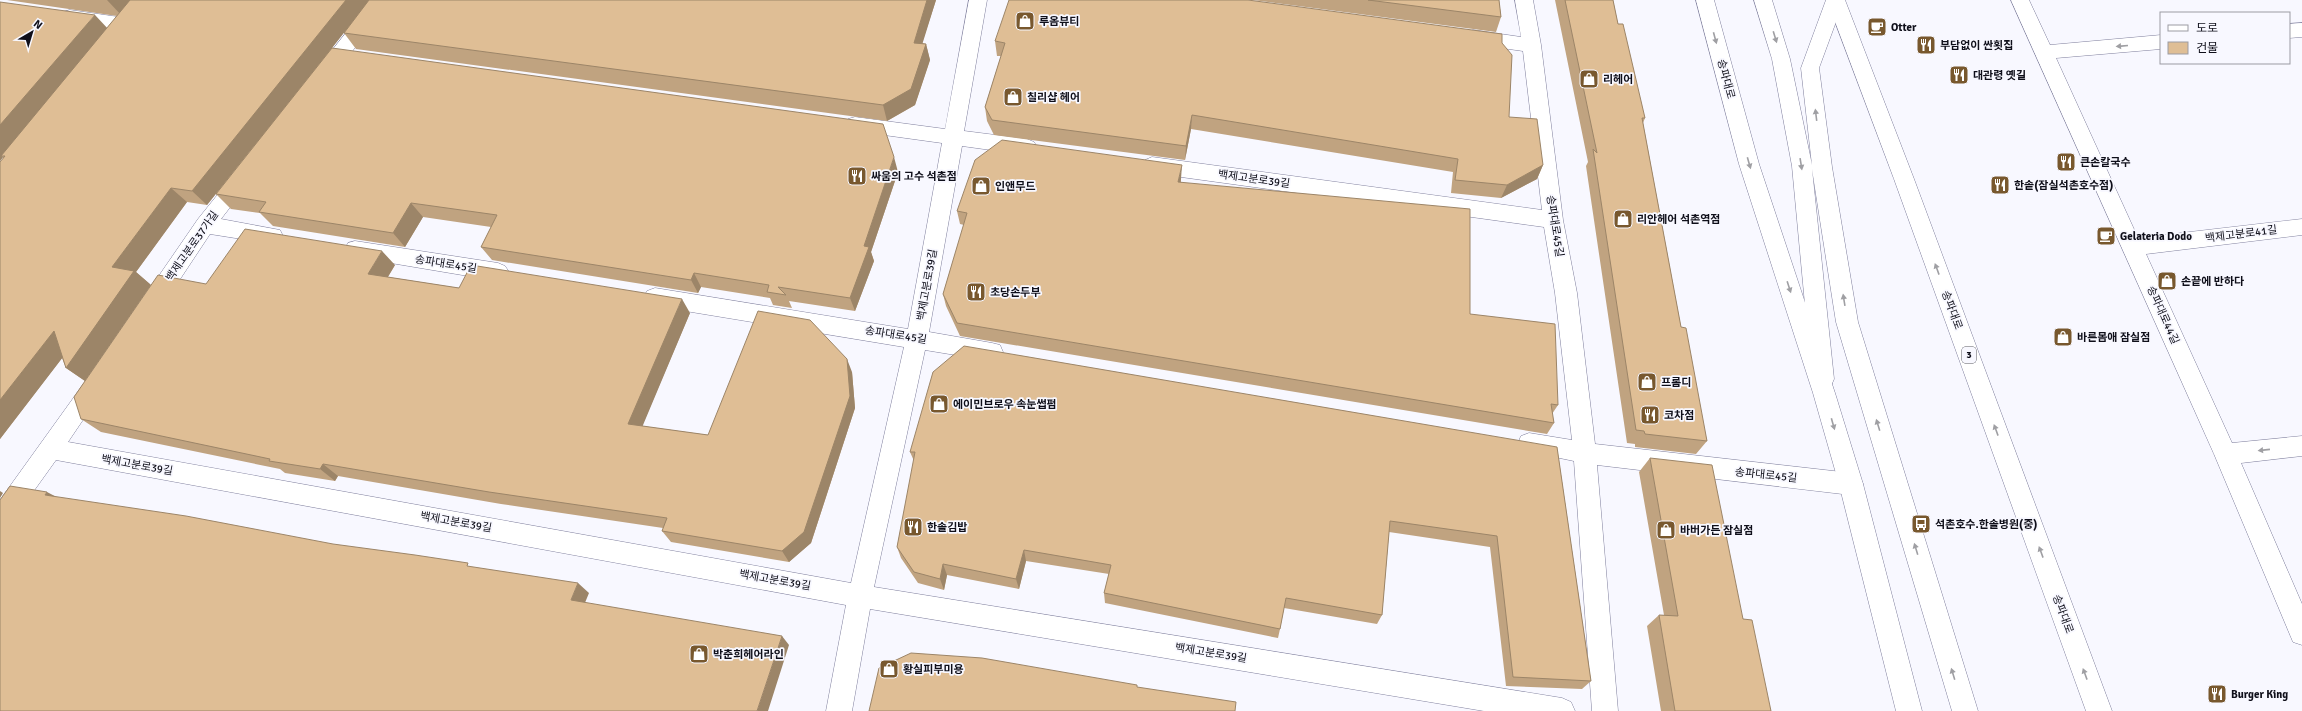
<svg xmlns="http://www.w3.org/2000/svg" width="2302" height="711" font-family="Signika,'Noto Sans KR',sans-serif">
  <rect width="100%" height="100%" fill="#f8f8ff"/>
  <g fill="none" stroke-linecap="round" stroke-linejoin="round">
    <!-- lane casing -->
    <g stroke="#7f7f9d" stroke-width="1">
      <path id="lane" d="M1754 0H1772L1790 59 1812 165 1801 68 1826 0H1844L1819 68 1832 167 1858 322 1978 711H1952L1836 322 1812 169 1834 379 1831 386 1823 389 1815 386 1812 379 1792 166 1772 59Z"/>
    </g>
    <!-- street casing -->
    <g stroke="#7f7f9d" stroke-width="1">
      <path id="street" d="M372 0H391L332 78 325 80 318 78 315 73 318 68Z
        M969 0H987L964 131 1027 139 1034 142 1037 147 1034 152 1027 155 962 146 929 332 992 343 1000 345 1003 352 1000 359 992 361 925 350 874 587 1562 698 1571 702 1575 711H1484L870 609 852 711H826L846 605 56 460 8 527 0 530V500L87 379 95 376 103 379 106 386 68 442 851 583 904 347 655 306 647 303 644 297 647 291 655 288 908 329 942 143 855 131 848 129 845 124 848 119 855 117 945 129Z
        M1515 0H1533L1541 45 1563 220 1577 293 1595 444 1851 473 1859 476 1863 484 1859 492 1851 495 1597 465 1618 711H1592L1574 461 1521 450 1518 443 1521 436 1529 433 1572 440 1555 293 1544 227 1152 173 1145 170 1142 165 1145 160 1152 157 1542 210 1523 51 1473 44 1466 42 1464 37 1466 32 1473 30 1521 37Z
        M2011 0H2029L2050 45 2161 35V49L2056 58 2138 238 2302 219V235L2146 254 2232 443 2302 436V456L2241 463 2302 604V645L2293 642 2214 454Z
        M70 10 126 18 133 20 135 25 133 30 126 32 63 22 61 17 63 12Z
        M2302 23V37L2289 38V24Z
        M242 171 249 173 252 179 221 219 280 230 283 236 280 242 273 244 210 234 161 308 153 311 145 308 142 302 145 296 198 219 235 173Z
        M355 241 498 263 505 266 509 272 505 278 498 281 355 257 348 255 345 249 348 243Z"/>
    </g>
    <!-- primary casing -->
    <g stroke="#7f7f9d" stroke-width="1">
      <path id="primary" d="M1696 0H1714L1759 164 1835 393 1863 484 1922 711H1896L1839 484 1813 393 1739 164Z
        M1827 0H1845L1914 179 2112 711H2086L1894 179Z"/>
    </g>
    <!-- lane -->
    <use href="#lane" fill="#fff" fill-rule="evenodd"/>
    <!-- street -->
    <use href="#street" fill="#fff" fill-rule="evenodd"/>
    <!-- primary -->
    <use href="#primary" fill="#fff" fill-rule="evenodd"/>
  </g>
  <!-- wall -->
  <path fill="#c0a380" d="M7 0H936L922 43 926 44 930 60 915 105 887 121 356 49 344 33 345 31 332 48 898 172 871 252 874 261 855 311 789 301 792 308 773 305 770 298 701 287 698 293 492 260 481 247 491 227 423 217 405 247 273 226 260 213 231 209 216 194 304 83 207 205 187 202 136 272 151 285 85 381 66 368 62 358 0 439 3 158V157L0 161V2L107 28 117 16Z
    M1253 0H1499L1501 17 1496 32Z
    M1555 0H1613L1618 24 1645 118 1643 123 1681 327 1707 441 1696 454 1635 447V444L1627 443 1586 166 1588 162Z
    M995 41 1509 117 1543 165 1537 179 1501 198 1451 193 1453 172 1191 129 1185 160 994 135 987 121 985 107 1001 56H997Z
    M1181 179V182L1470 314 1558 405 1552 414 1554 423 1547 434 960 336 946 306 943 294 964 225 960 224 957 211Z
    M395 265 388 277 459 288 690 313 642 426 708 435 852 372 855 408 811 543 789 562 671 542 662 531 663 528 501 504 338 476 335 481 285 473 280 469 101 432 81 419 206 284Z
    M1557 447 1591 681 1582 689 1506 686 1490 547 1389 532 1382 615 1377 624 1284 608 1280 629 1278 638 1105 603 1104 593 1109 574 1026 561 1019 589 947 575 944 590 918 583 901 558 897 547 914 461 910 452Z
    M1650 458 1743 619 1771 711H1661L1647 626 1659 615H1664L1639 472Z"/>
  <!-- shaded-wall -->
  <path fill="#9c8568" d="M107 0H137L122 16Z
    M346 0H370L207 205 192 191Z
    M927 0H936L918 58 914 43Z
    M95 15 110 31 1 156 3 157 0 161V125Z
    M926 44 930 60 915 105 887 121 883 105Z
    M1192 115 1191 129 1185 160 1186 146Z
    M894 157 898 172 871 252 874 261 855 311 850 298 864 246Z
    M1182 165 1181 179 1178 196V182Z
    M1543 165 1537 179 1501 198 1507 185Z
    M171 188 187 202 136 272 151 285 85 381 66 368 112 267Z
    M411 203 423 217 405 247 393 233Z
    M382 251 395 265 381 288 368 274Z
    M694 273 701 287 698 293 691 280Z
    M682 299 690 313 638 437 628 424Z
    M54 331 73 344 0 439V400Z
    M847 359 852 372 855 408 811 543 789 562 782 551Z
    M323 464 338 476 335 481 320 469Z
    M0 491 3 493 0 498Z
    M47 492 68 503 45 495Z
    M1024 550 1026 561 1019 589 1016 579Z
    M943 564 947 575 944 590 940 579Z
    M578 583 589 593 582 610 571 600Z
    M782 636 789 645 768 711H757Z"/>
  <!-- building -->
  <path fill="#dfbe95" stroke="#9c8568" d="M130 0H346L192 191 171 188 112 267 134 271 66 368 54 331 0 400V162L5 156H1Z
    M369 0H927L914 43 926 44 911 89 883 105 344 33Z
    M1009 0H1248L1502 34V43L1512 55 1509 117 1537 119 1543 165 1507 185 1455 180 1458 159 1192 115 1186 146 992 120 985 107 1005 43 995 41Z
    M1368 0H1499L1501 17Z
    M1565 0H1613L1618 24H1623L1645 118H1642L1681 327 1686 328 1707 441 1645 434 1644 431 1636 430 1593 149 1597 153Z
    M0 2 95 15 0 125Z
    M332 48 883 124 894 157 864 246 869 247 850 298 778 287 786 295 767 292 769 285 694 273 691 280 481 247 497 215 411 203 393 233 259 212 266 202 216 194Z
    M1002 140 1182 165 1178 182 1470 209V314L1555 324 1558 405 1551 404 1554 423 957 323 943 294 967 213 957 211 975 160Z
    M245 229 382 251 368 274 459 288 471 265 682 299 628 424 708 435 758 311 810 320 847 359 850 396 804 532 782 551 662 531 667 518 489 492 323 464 320 469 269 461 270 459 81 419 74 397 158 275 206 284Z
    M964 346 1557 447 1591 681 1513 677 1497 536 1390 521 1382 615 1286 598 1280 629 1104 593 1111 565 1024 550 1016 579 943 564 940 579 914 572 897 547 915 452H910L933 372Z
    M1650 458 1712 465 1743 619 1752 620 1771 711H1675L1659 615 1678 616Z
    M10 486 47 492 45 495 186 516 333 544 415 555 468 563 467 566 578 583 571 600 782 636 757 711H0V500Z
    M911 653 982 658 1137 685V687L1236 702 1235 711H869L879 668Z"/>
  <!-- one-way arrows -->
  <defs><path id="oneway-solid" d="M-6-.8H1V-3.2L6.5 0L1 3.2V.8H-6Z"/></defs>
  <g fill="#9f9fa3">
    <use href="#oneway-solid" transform="translate(1775 37) rotate(73)"/>
    <use href="#oneway-solid" transform="translate(1715 38) rotate(75)"/>
    <use href="#oneway-solid" transform="translate(2122 46) rotate(175)"/>
    <use href="#oneway-solid" transform="translate(1816 115) rotate(-97)"/>
    <use href="#oneway-solid" transform="translate(1749 163) rotate(74)"/>
    <use href="#oneway-solid" transform="translate(1801 164) rotate(81)"/>
    <use href="#oneway-solid" transform="translate(1937 269) rotate(-110)"/>
    <use href="#oneway-solid" transform="translate(1789 287) rotate(72)"/>
    <use href="#oneway-solid" transform="translate(1844 300) rotate(-99)"/>
    <use href="#oneway-solid" transform="translate(1833 424) rotate(74)"/>
    <use href="#oneway-solid" transform="translate(1878 425) rotate(-107)"/>
    <use href="#oneway-solid" transform="translate(1996 430) rotate(-110)"/>
    <use href="#oneway-solid" transform="translate(2264 450) rotate(174)"/>
    <use href="#oneway-solid" transform="translate(1916 549) rotate(-107)"/>
    <use href="#oneway-solid" transform="translate(2041 552) rotate(-110)"/>
    <use href="#oneway-solid" transform="translate(1953 674) rotate(-107)"/>
    <use href="#oneway-solid" transform="translate(2085 674) rotate(-110)"/>
  </g>
  <!-- icons -->
  <defs>
    <g id="shop-square" transform="scale(1)"><rect x="-9" y="-9" width="18" height="18" rx="4" fill="#78582e" stroke="#f8f8ff"/><path d="M-5-2.5h2.3a2.7 3.5 0 0 1 5.4 0H5L5.5 6h-11ZM-1.5-2.5h3a1.5 2.3 0 0 0-3 0Z" fill="#fff"/></g>
    <g id="cafe-square" transform="scale(1)"><rect x="-9" y="-9" width="18" height="18" rx="4" fill="#78582e" stroke="#f8f8ff"/><path d="M-5.5-4.5H6V0H3Q3 3.5 0 3.5H-2.5Q-5.5 3.5-5.5 0ZM3-3.2v2h1.7v-2ZM-6 4.5H4V6H-6Z" fill="#fff"/></g>
    <g id="restaurant-square" transform="scale(1)"><rect x="-9" y="-9" width="18" height="18" rx="4" fill="#78582e" stroke="#f8f8ff"/><path d="M-5-6h1v4h1v-4h1v4h1v-4h1v5L-1.5 .5V6h-2V.5L-5-1ZM5-6V6H3V1.5H1.5Q1.5-4 5-6Z" fill="#fff"/></g>
    <g id="bus-square" transform="scale(1)"><rect x="-9" y="-9" width="18" height="18" rx="4" fill="#78582e" stroke="#f8f8ff"/><path d="M-5-6H5V4H4V6H2V4H-2V6H-4V4H-5ZM-3.5-4V0h7V-4ZM-3.5 1.2v1.5H-2V1.2ZM2 1.2v1.5H3.5V1.2Z" fill="#fff"/></g>
  </defs>
  <g fill-rule="evenodd">
    <use href="#shop-square" x="1025" y="21"/>
    <use href="#cafe-square" x="1877" y="27"/>
    <use href="#restaurant-square" x="1926" y="45"/>
    <use href="#restaurant-square" x="1959" y="75"/>
    <use href="#shop-square" x="1589" y="79"/>
    <use href="#shop-square" x="1013" y="97"/>
    <use href="#restaurant-square" x="2066" y="162"/>
    <use href="#restaurant-square" x="857" y="176"/>
    <use href="#restaurant-square" x="2000" y="185"/>
    <use href="#shop-square" x="981" y="186"/>
    <use href="#shop-square" x="1623" y="219"/>
    <use href="#cafe-square" x="2106" y="236"/>
    <use href="#shop-square" x="2167" y="281"/>
    <use href="#restaurant-square" x="976" y="292"/>
    <use href="#shop-square" x="2063" y="337"/>
    <use href="#shop-square" x="1647" y="382"/>
    <use href="#shop-square" x="939" y="404"/>
    <use href="#restaurant-square" x="1650" y="415"/>
    <use href="#bus-square" x="1921" y="524"/>
    <use href="#restaurant-square" x="913" y="527"/>
    <use href="#shop-square" x="1666" y="530"/>
    <use href="#shop-square" x="699" y="654"/>
    <use href="#shop-square" x="889" y="669"/>
    <use href="#restaurant-square" x="2217" y="694"/>
  </g>
  <g text-anchor="middle" dominant-baseline="central" stroke-width="3.5" stroke-linejoin="round" paint-order="stroke">
    <!-- shield labels -->
    <rect fill="#f8f8ff" stroke="#55555f" stroke-width="1" x="1962" y="347" width="14" height="16" rx="3"/>
    <g font-size="10" font-weight="bold" fill="#0f0f1a">
      <text x="1969" y="355">3</text>
    </g>
    <!-- poi labels -->
    <g font-size="11" font-weight="bold" fill="#0f0f1a" stroke="#f8f8ff" text-anchor="start">
      <text x="1039" y="21">루옴뷰티</text>
      <text x="1891" y="27">Otter</text>
      <text x="1940" y="45">부담없이 싼횟집</text>
      <text x="1973" y="75">대관령 옛길</text>
      <text x="1603" y="79">리헤어</text>
      <text x="1027" y="97">칠리샵 헤어</text>
      <text x="2080" y="162">큰손칼국수</text>
      <text x="871" y="176">싸움의 고수 석촌점</text>
      <text x="2014" y="185">한솥(잠실석촌호수점)</text>
      <text x="995" y="186">인앤무드</text>
      <text x="1637" y="219">리안헤어 석촌역점</text>
      <text x="2120" y="236">Gelateria Dodo</text>
      <text x="2181" y="281">손끝에 반하다</text>
      <text x="990" y="292">초당손두부</text>
      <text x="2077" y="337">바른몸애 잠실점</text>
      <text x="1661" y="382">프롬디</text>
      <text x="953" y="404">에이민브로우 속눈썹펌</text>
      <text x="1664" y="415">코차점</text>
      <text x="1935" y="524">석촌호수.한솔병원(중)</text>
      <text x="927" y="527">한솔김밥</text>
      <text x="1680" y="530">바버가든 잠실점</text>
      <text x="713" y="654">박춘희헤어라인</text>
      <text x="903" y="669">황실피부미용</text>
      <text x="2231" y="694">Burger King</text>
    </g>
    <!-- street labels -->
    <g font-size="11" fill="#0f0f1a" stroke="#f8f8ff">
      <text transform="translate(1726 79) rotate(75)">송파대로</text>
      <text transform="translate(1254 179) rotate(8)">백제고분로39길</text>
      <text transform="translate(1555 226) rotate(81)">송파대로45길</text>
      <text transform="translate(2241 234) rotate(-7)">백제고분로41길</text>
      <text transform="translate(192 246) rotate(-55)">백제고분로37가길</text>
      <text transform="translate(446 264) rotate(9)">송파대로45길</text>
      <text transform="translate(927 285) rotate(-80)">백제고분로39길</text>
      <text transform="translate(1952 310) rotate(70)">송파대로</text>
      <text transform="translate(2163 315) rotate(66)">송파대로44길</text>
      <text transform="translate(896 335) rotate(9)">송파대로45길</text>
      <text transform="translate(137 465) rotate(10)">백제고분로39길</text>
      <text transform="translate(1766 475) rotate(6)">송파대로45길</text>
      <text transform="translate(456 522) rotate(10)">백제고분로39길</text>
      <text transform="translate(775 580) rotate(10)">백제고분로39길</text>
      <text transform="translate(2063 614) rotate(70)">송파대로</text>
      <text transform="translate(1211 653) rotate(9)">백제고분로39길</text>
    </g>
  </g>
  <!-- legend -->
  <rect x="2160" y="12" width="130" height="52" fill="#f8f8ff" stroke="#9b9ba3"/>
  <rect x="2168" y="25" width="20" height="6" fill="#ffffff" stroke="#9b9ba3"/>
  <text x="2196" y="32" font-size="12" fill="#0f0f1a">도로</text>
  <rect x="2168" y="42" width="20" height="12" fill="#dfbe95" stroke="#9b9ba3"/>
  <text x="2196" y="52" font-size="12" fill="#0f0f1a">건물</text>
  <!-- north arrow -->
  <g transform="translate(32 32) rotate(38)" stroke="#f8f8ff" stroke-width="3" paint-order="stroke">
  <path d="M0-3L7 15L0 10L-7 15Z" fill="#0f0f1a"/>
  <text y="-6" font-size="11" font-weight="bold" text-anchor="middle" fill="#0f0f1a">N</text>
  </g>
</svg>
